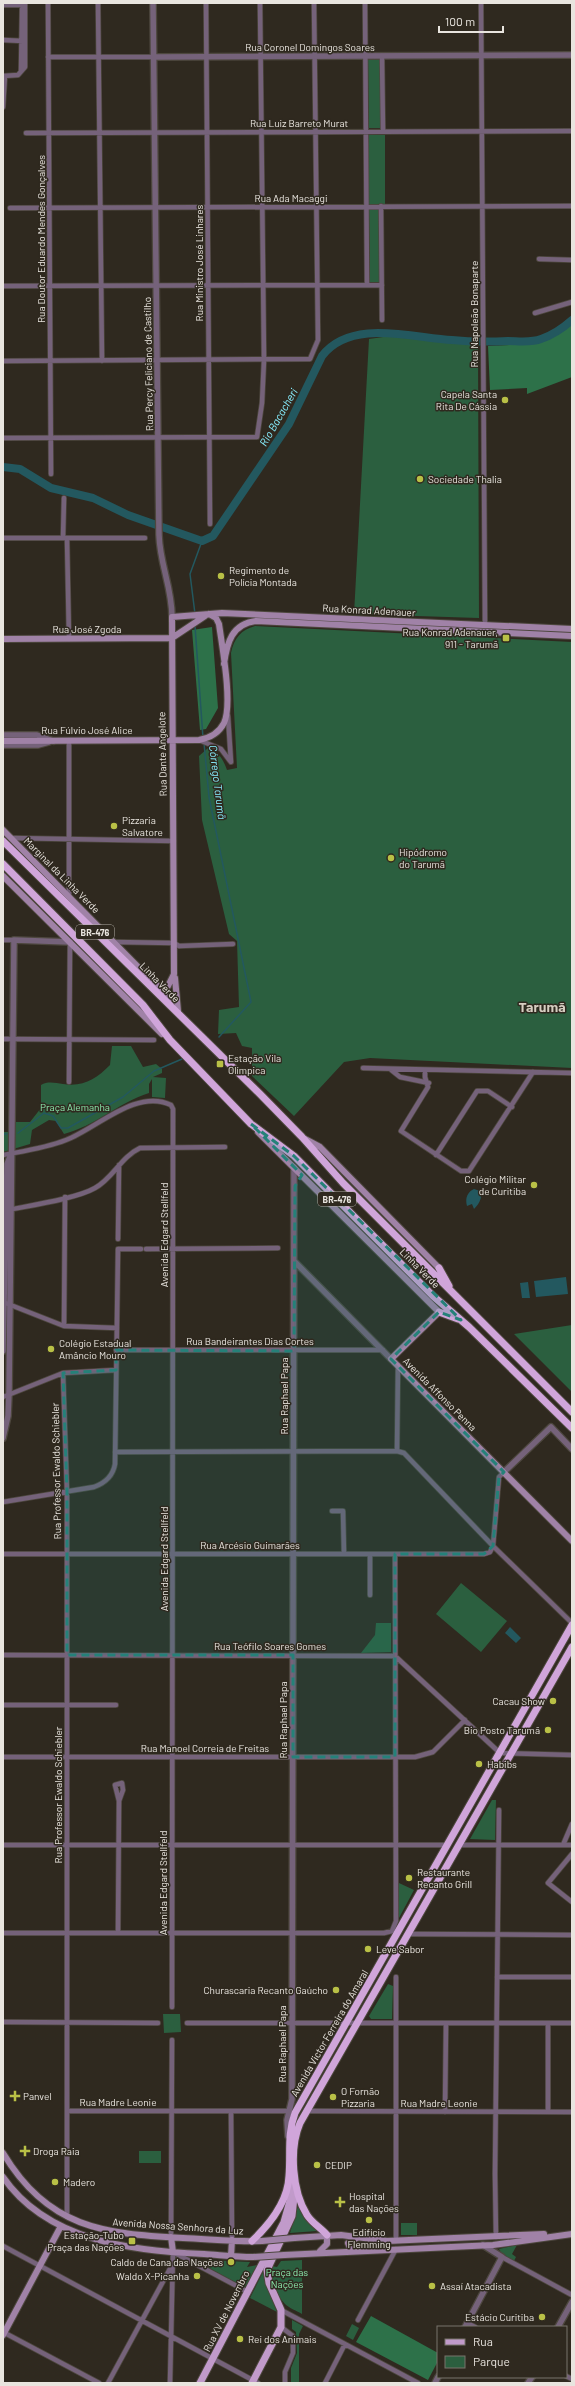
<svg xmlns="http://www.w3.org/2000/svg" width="575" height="2386" font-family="Barlow,sans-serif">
  <rect width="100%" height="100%" fill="#2f291f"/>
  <!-- green -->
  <path fill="#2b5f3f" d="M368 58H380V128H369Z
    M369 135H385V204H369Z
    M369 210H379L380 282H370Z
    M390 336C419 337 448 343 478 344L479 618 354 614 369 339Z
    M255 626 572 642V1068L370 1058 344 1062 294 1116 252 1076V1048L242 1046 236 1033 218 1034 219 1010 239 1007 237 941 229 934 202 820 199 756 208 748C219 752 223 759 227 770L237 768 231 653C234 638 241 630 255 626Z
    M112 1046H131L143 1067 156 1064 162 1069V1073L153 1077 166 1078 165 1098 152 1097V1079L149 1084V1093C118 1103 95 1126 64 1134L56 1121 49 1120 32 1130 30 1144 3 1152V1132H14V1122H30L41 1108V1085C48 1081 55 1083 63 1084 84 1087 96 1079 110 1065Z
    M572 1325V1392L514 1334Z
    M461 1583 507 1621 481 1652 436 1614Z
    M376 1623H391V1652L361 1653 375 1635Z
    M492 1800H496L495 1840 470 1839Z
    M399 1883 414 1890 399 1918Z
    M388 1984 393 1986 392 2019H371L369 2016Z
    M163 2014H180L181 2032 164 2033Z
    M139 2151H161V2163H139Z
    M298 2206 306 2220 317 2231 290 2233Z
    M401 2223H417V2235H401Z
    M517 2245 512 2254 516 2257 514 2261 502 2254 499 2249Z
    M206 2260 250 2262 247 2267 257 2265 247 2285 244 2287 202 2264 203 2260Z
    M302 2260V2314C297 2311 289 2308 285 2304 277 2296 269 2277 272 2266L277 2267 281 2261Z
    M264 2270 266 2284 277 2312 250 2298Z
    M292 2320 303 2326 299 2334V2383H291V2368L297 2353 296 2332 292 2329Z
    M352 2324 359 2328 353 2340 346 2336Z"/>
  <!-- forest -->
  <path fill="#2d7149" d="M572 321V377L527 394V388L490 390 488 346 529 344Z
    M212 627 218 708 206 729 200 730 192 630Z
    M371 2316 438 2353V2361L428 2380 356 2342Z"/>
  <!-- water -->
  <path fill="#23585f" d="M474 1189 480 1191C483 1198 479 1204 474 1209L472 1204 467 1206C465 1199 467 1192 474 1189Z
    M566 1277 568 1294 536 1297 534 1281Z
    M528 1282 530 1298H522L520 1283Z
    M510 1627 521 1638 516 1643 505 1633Z"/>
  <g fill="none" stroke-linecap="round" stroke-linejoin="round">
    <!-- stream -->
    <path stroke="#23585f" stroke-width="1.5" d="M195 614 190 574 202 541
      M195 626 203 738
      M204 743 209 797 251 1002 219 1037
      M18 1133 44 1113 53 1116 61 1128H68L123 1097 154 1071 182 1059
      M3 1134H7"/>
    <!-- river -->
    <path stroke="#23585f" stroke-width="8" d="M3 467 20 469 51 488 93 498 128 515 202 541 213 536 289 424 322 356C351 318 413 338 452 340 471 342 489 342 508 341 518 341 531 343 541 339 553 335 563 328 572 320"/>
    <!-- minor casing -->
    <g stroke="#4d473e" stroke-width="6">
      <path id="minor" d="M48 3 51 474
        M98 3 102 361
        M206 3 210 524
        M365 3 367 285
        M481 3 485 625
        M3 5H25
        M3 40 23 41
        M382 56 383 131
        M48 57H154
        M21 71 22 9 25 5
        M3 76 18 75 25 67V3
        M3 107 5 76
        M26 133 572 131
        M381 206 382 320
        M10 208 572 206
        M539 259 572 260
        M3 286 382 285
        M535 313 572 302
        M3 361 310 359 318 340 314 3
        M3 438 257 437 262 403 264 360 260 3
        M3 538H145
        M63 538 64 498
        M67 538 69 639
        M228 716 231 762
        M199 740 221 749 230 761
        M11 838 174 841
        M69 896V740
        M3 940H14
        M114 942 174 943 179 946 233 944
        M3 1039 154 1040
        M363 1068 572 1073
        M390 1069 400 1077 429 1083
        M425 1070V1077L428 1087 401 1131 461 1171H469L533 1072
        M69 1082 70 942
        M3 1155C24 1151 46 1148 66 1140 96 1129 136 1088 171 1105L173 1109 172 2007
        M436 1155 477 1091H488L512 1107
        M3 1211C26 1206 76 1199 95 1188 113 1178 121 1157 140 1148L225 1147
        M118 1239 119 1165
        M146 1249 278 1248
        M3 1302 64 1326 117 1328
        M64 1326 65 1197
        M116 1350H383
        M63 1373 67 1492V2217
        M3 1397 63 1373 116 1370
        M397 1451 398 1365
        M115 1452 397 1451 404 1453 493 1546 572 1623
        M3 1502 94 1487C105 1483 113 1476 115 1464L118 1249H141
        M332 1511H343L344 1554
        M3 1554H484L490 1552 493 1546 499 1477 504 1472
        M370 1595V1554
        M3 1655 395 1656 500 1753 572 1755
        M3 1705H116
        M3 1757H415L433 1752 465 1720
        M3 1845H447
        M458 1845H572
        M563 1845 572 1824
        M572 1854 548 1883 572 1902
        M3 1933H384L392 1931 396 1921 395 1554
        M118 1933 119 1801 115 1785 122 1783 123 1790 119 1801
        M408 1934 572 1935
        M497 1977H572
        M3 2022 158 2023
        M187 2023H572
        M67 2111H289
        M231 2111 232 2240
        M306 2111 572 2112
        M445 2112 446 2023
        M548 2112V2023
        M171 2237 172 2040
        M496 2237 495 2174 499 1810
        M396 2241V1977
        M3 2246 258 2383
        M502 2257 572 2295
        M281 2310 418 2383
        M358 2320 396 2249
        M467 2323 475 2327
        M281 2327 293 2336V2353L285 2372V2383
        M3 2332 99 2383
        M566 2376 572 2379
        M108 2383 172 2265
        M170 2383 173 2252 248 2292
        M325 2383 345 2344"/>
    </g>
    <!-- tertiary casing -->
    <g stroke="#4d473e" stroke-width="8">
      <path id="tertiary" d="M153 3 159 535C160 565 172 587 172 617
        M154 57 572 55
        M3 735H37L53 741
        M3 745H38L49 742
        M294 1261 391 1359
        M3 1351 7 1164 11 1154
        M3 1438 8 1416 9 1394 14 940 70 942
        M504 1472 551 1427 572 1449
        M288 2136 287 2120 292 2099 294 1167
        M465 2327 502 2257 483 2245
        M558 2327 572 2302
        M435 2383 438 2377
        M528 2383 532 2377"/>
    </g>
    <!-- secondary casing -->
    <g stroke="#4d473e" stroke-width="8">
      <path id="secondary" d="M172 638 205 616
        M3 639 172 638
        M224 664C227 642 232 624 256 621L572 636
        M3 741 199 740C210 738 219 733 224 723 233 704 222 646 219 624L216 618 209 614
        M3 830 154 983 171 1002
        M3 876 162 1034
        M175 978 178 1011
        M154 983 161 988H167L174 974 172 617 222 613 572 629
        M258 1132 439 1312 391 1359 572 1541
        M305 1139 320 1147 439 1268
        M3 2153C48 2228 103 2234 183 2238 209 2239 236 2242 262 2241
        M3 2177C47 2241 132 2251 204 2254 220 2255 236 2257 253 2257
        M171 2237 173 2252
        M294 2238 341 2235 387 2241 544 2234
        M351 2250 348 2243 357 2238
        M320 2251 327 2244V2235
        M284 2255 493 2245 572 2234
        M231 2256 232 2240
        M3 2335 61 2226"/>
    </g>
    <!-- primary casing -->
    <g stroke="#4d473e" stroke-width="9">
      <path id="primary" d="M200 2383 284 2222 290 2201V2184
        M252 2383 281 2327V2310L269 2283 267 2270 292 2216 295 2188"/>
    </g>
    <!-- trunk casing -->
    <g stroke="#4d473e" stroke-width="9">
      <path id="trunk" d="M3 841 260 1094 302 1137 343 1183 572 1412
        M3 864 143 1005 170 1040 251 1124 294 1156 433 1296 469 1327 572 1428
        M439 1268 449 1286
        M439 1312 458 1319
        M327 2235C321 2228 312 2223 307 2215 292 2191 289 2149 300 2123L572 1647
        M252 2241C270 2224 288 2202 289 2176 291 2154 287 2134 295 2113L572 1625"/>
    </g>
    <!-- minor -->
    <use href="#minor" stroke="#75627a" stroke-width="4.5"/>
    <!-- tertiary -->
    <use href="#tertiary" stroke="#75627a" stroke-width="5.5"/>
    <!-- secondary -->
    <use href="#secondary" stroke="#a082a7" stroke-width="6"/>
    <!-- primary -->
    <use href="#primary" stroke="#c19aca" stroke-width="7"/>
    <!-- trunk -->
    <use href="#trunk" stroke="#d0a5da" stroke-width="7"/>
    <!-- secondary-bridge casing -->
    <g stroke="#4d473e" stroke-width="8" stroke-linecap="butt">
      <path id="secondary-bridge" d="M262 2241 294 2238
        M253 2257 284 2255"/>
    </g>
    <!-- secondary-bridge -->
    <use href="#secondary-bridge" stroke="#a082a7" stroke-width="6"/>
  </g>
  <!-- marked area -->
  <path fill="#258179" fill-opacity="0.2" stroke="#258179" stroke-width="3" stroke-dasharray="8 5" stroke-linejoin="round" d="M251 1124 294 1156 461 1320 439 1312 391 1359 504 1472 499 1477 493 1546 484 1554H395V1757H293V1655H67V1492L63 1373 116 1370V1350L294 1351 295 1186 302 1175Z"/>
  <!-- markers -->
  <g fill="#b9c046" stroke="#2f291f" stroke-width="1.5">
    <circle cx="505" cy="400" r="4"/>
    <circle cx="420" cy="479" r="4"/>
    <circle cx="221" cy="576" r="4"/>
    <rect x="502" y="634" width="8" height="8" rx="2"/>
    <circle cx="114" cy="826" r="4"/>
    <circle cx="391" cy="858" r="4"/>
    <rect x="216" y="1060" width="8" height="8" rx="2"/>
    <circle cx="534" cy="1185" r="4"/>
    <circle cx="51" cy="1349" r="4"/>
    <circle cx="553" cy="1701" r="4"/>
    <circle cx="548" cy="1730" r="4"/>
    <circle cx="479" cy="1764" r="4"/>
    <circle cx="409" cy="1878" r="4"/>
    <circle cx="368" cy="1949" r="4"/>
    <circle cx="336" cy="1990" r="4"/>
    <path d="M13 2090h4v4h4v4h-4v4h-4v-4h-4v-4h4z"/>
    <circle cx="333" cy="2097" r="4"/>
    <path d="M23 2145h4v4h4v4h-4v4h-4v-4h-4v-4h4z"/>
    <circle cx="317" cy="2165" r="4"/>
    <circle cx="55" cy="2182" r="4"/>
    <path d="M338 2196h4v4h4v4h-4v4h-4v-4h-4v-4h4z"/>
    <circle cx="369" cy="2220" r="4"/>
    <rect x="128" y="2237" width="8" height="8" rx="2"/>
    <circle cx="231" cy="2262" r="4"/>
    <circle cx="197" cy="2276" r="4"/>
    <circle cx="432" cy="2286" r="4"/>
    <circle cx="542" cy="2317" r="4"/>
    <circle cx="240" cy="2339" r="4"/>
  </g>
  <g text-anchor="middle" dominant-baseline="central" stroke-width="3" stroke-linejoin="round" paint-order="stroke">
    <!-- shield labels -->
    <g fill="#2f291f" stroke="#b1ada5" stroke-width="1">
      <rect x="76" y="925" width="38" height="14" rx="3"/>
      <rect x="318" y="1192" width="38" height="14" rx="3"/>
    </g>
    <g font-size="9" font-weight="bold" fill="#e9e5df">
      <text x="95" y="932">BR-476</text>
      <text x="337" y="1199">BR-476</text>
    </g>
    <!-- street labels -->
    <g font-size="10" fill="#e9e5df" stroke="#2f291f">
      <text x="310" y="47">Rua Coronel Domingos Soares</text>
      <text x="299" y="123">Rua Luiz Barreto Murat</text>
      <text x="291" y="198">Rua Ada Macaggi</text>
      <text transform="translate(41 239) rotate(-90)">Rua Doutor Eduardo Mendes Gonçalves</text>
      <text transform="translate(199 263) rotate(-90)">Rua Ministro José Linhares</text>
      <text transform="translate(474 314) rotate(-90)">Rua Napoleão Bonaparte</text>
      <text transform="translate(148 364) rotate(-91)">Rua Percy Feliciano de Castilho</text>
      <text transform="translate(369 610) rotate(3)">Rua Konrad Adenauer</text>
      <text x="87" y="629">Rua José Zgoda</text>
      <text x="87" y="730">Rua Fúlvio José Alice</text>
      <text transform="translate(162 754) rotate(-91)">Rua Dante Angelote</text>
      <text transform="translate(62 875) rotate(45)">Marginal da Linha Verde</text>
      <text transform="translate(160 982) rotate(45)">Linha Verde</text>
      <text transform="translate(164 1235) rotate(-90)">Avenida Edgard Stellfeld</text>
      <text transform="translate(420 1268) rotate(45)">Linha Verde</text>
      <text x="250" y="1341">Rua Bandeirantes Dias Cortes</text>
      <text transform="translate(440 1394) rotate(45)">Avenida Affonso Penna</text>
      <text transform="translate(284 1396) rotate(-90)">Rua Raphael Papa</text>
      <text transform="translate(56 1471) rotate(-91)">Rua Professor Ewaldo Schiebler</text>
      <text x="250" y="1545">Rua Arcésio Guimarães</text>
      <text transform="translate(164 1559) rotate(-90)">Avenida Edgard Stellfeld</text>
      <text x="270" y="1646">Rua Teófilo Soares Gomes</text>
      <text transform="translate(283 1720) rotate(-90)">Rua Raphael Papa</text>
      <text x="205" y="1748">Rua Manoel Correia de Freitas</text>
      <text transform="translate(58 1795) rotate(-90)">Rua Professor Ewaldo Schiebler</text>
      <text transform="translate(163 1883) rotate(-90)">Avenida Edgard Stellfeld</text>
      <text transform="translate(329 2033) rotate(-60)">Avenida Victor Ferreira do Amaral</text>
      <text transform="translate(282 2044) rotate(-90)">Rua Raphael Papa</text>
      <text x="118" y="2102">Rua Madre Leonie</text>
      <text x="439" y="2103">Rua Madre Leonie</text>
      <text transform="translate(178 2226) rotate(4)">Avenida Nossa Senhora da Luz</text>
      <text transform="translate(226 2311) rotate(-63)">Rua XV de Novembro</text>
    </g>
    <!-- poi labels -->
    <g font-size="10" fill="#e9e5df" stroke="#2f291f" text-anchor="start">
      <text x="497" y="394" text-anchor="end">Capela Santa<tspan x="497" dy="12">Rita De Cássia</tspan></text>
      <text x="428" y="479">Sociedade Thalia</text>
      <text x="229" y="570">Regimento de<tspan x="229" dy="12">Polícia Montada</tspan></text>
      <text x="498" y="632" text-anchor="end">Rua Konrad Adenauer,<tspan x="498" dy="12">911 - Tarumã</tspan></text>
      <text x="122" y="820">Pizzaria<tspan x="122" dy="12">Salvatore</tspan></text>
      <text x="399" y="852">Hipódromo<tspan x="399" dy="12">do Tarumã</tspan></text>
      <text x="228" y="1058">Estação Vila<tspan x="228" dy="12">Olímpica</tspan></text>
      <text x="526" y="1179" text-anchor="end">Colégio Militar<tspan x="526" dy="12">de Curitiba</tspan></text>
      <text x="59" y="1343">Colégio Estadual<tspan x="59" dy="12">Amâncio Mouro</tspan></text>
      <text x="545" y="1701" text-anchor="end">Cacau Show</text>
      <text x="540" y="1730" text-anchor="end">Bio Posto Tarumã</text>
      <text x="487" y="1764">Habibs</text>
      <text x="417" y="1872">Restaurante<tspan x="417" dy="12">Recanto Grill</tspan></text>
      <text x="376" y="1949">Leve Sabor</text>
      <text x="328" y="1990" text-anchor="end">Churascaria Recanto Gaúcho</text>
      <text x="341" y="2091">O Fornão<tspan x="341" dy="12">Pizzaria</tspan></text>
      <text x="23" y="2096">Panvel</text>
      <text x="33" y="2151">Droga Raia</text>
      <text x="325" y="2165">CEDIP</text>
      <text x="63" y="2182">Madero</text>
      <text x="349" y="2196">Hospital<tspan x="349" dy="12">das Nações</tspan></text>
      <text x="369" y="2232" text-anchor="middle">Edifício<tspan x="369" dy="12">Flemming</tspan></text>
      <text x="124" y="2235" text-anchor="end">Estação-Tubo<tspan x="124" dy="12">Praça das Nações</tspan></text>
      <text x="223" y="2262" text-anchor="end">Caldo de Cana das Nações</text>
      <text x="189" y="2276" text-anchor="end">Waldo X-Picanha</text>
      <text x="440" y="2286">Assaí Atacadista</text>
      <text x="534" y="2317" text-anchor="end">Estácio Curitiba</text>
      <text x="248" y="2339">Rei dos Animais</text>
    </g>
    <!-- park labels -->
    <g font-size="10" fill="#8beaad" stroke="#2f291f">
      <text x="75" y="1107">Praça Alemanha</text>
      <text x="287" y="2272">Praça das<tspan x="287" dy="12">Nações</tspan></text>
    </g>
    <!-- water labels -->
    <g font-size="11" font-style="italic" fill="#87efff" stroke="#2f291f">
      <text transform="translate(278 417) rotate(-60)">Rio Bacacheri</text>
      <text transform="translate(218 782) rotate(83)">Córrego Tarumã</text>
    </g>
    <!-- district labels -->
    <g font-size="14" font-weight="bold" fill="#d6cec1" stroke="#2f291f">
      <text x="542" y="1006">Tarumã</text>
    </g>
  </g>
  <!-- border -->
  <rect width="575" height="2386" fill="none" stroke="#e9e5df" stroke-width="8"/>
  <!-- legend -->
  <rect x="437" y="2326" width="130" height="52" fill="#2f291f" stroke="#79746c"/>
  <rect x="445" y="2339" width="20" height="6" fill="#c19aca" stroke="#79746c"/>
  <text x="473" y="2346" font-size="12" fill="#e9e5df">Rua</text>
  <rect x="445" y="2356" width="20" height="12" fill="#2b5f3f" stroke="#79746c"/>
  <text x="473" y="2366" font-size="12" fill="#e9e5df">Parque</text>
  <!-- scale -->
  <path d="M439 26v6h64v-6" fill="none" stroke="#e9e5df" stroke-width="2"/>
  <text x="445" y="26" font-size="12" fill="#e9e5df" stroke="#2f291f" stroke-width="3" paint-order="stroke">100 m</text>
</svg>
